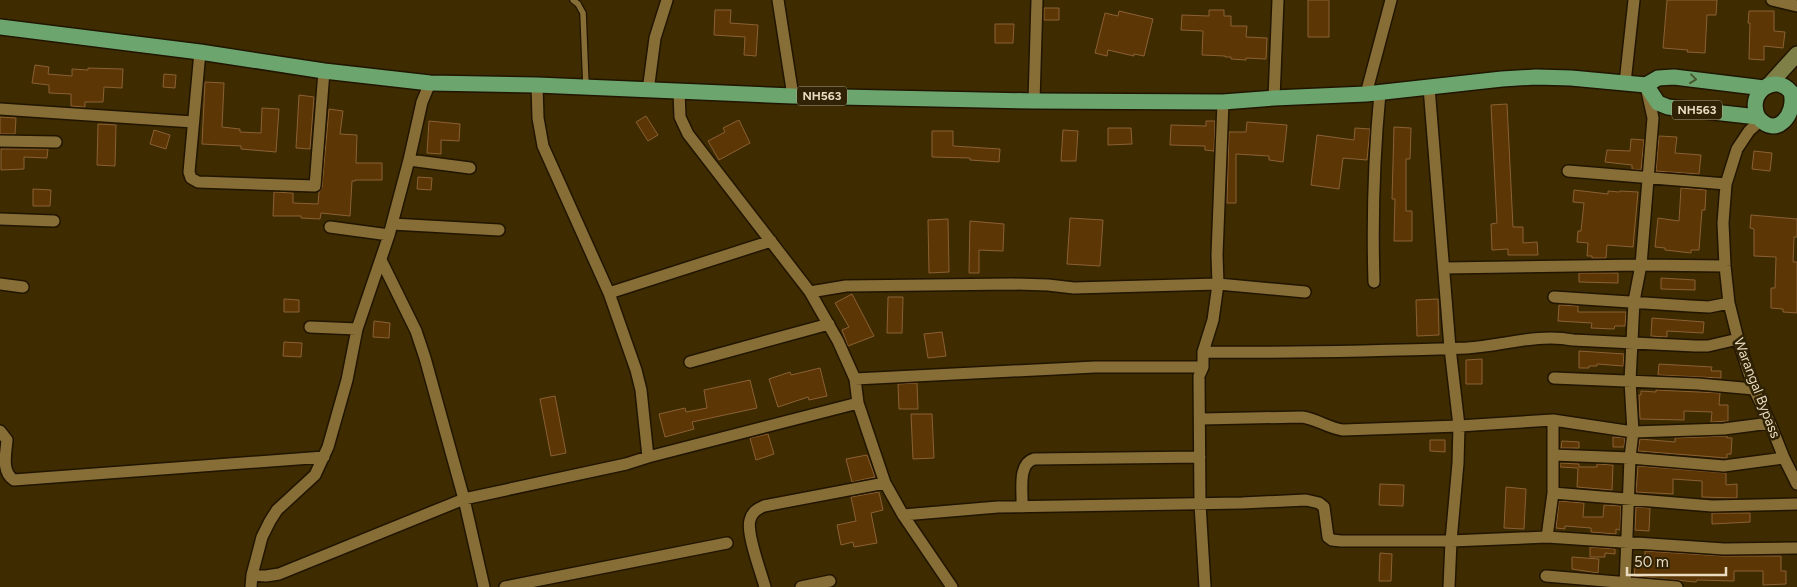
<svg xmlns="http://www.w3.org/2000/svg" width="1797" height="587" font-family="Figtree,sans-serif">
  <rect width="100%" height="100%" fill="#3e2c00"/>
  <!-- building -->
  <path fill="#5d3605" stroke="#8a6035" d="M1308 0H1329V37H1308Z
    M1667 0H1717L1716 15H1707L1705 53 1687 52 1688 50 1663 48Z
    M1044 8H1059V20H1044Z
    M715 10H731L730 23 758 25 756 56 744 55 745 37 714 35Z
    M1209 10H1224V16H1231V26H1247L1246 37 1267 38 1266 59 1246 58V60L1231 59V57H1225V56L1202 55 1203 31 1181 30 1182 15 1209 16Z
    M1119 11 1153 19 1144 56 1134 54V56L1108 50 1107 56 1095 53 1105 13 1118 16Z
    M1749 11H1774V31L1785 32 1783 48 1764 46V60L1749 59 1750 23H1748Z
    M995 24H1014L1013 43H995Z
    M35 65 49 67 48 74 72 76V69L88 70V68L123 69 122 88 104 87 103 102H85V107L71 106V94L49 93V85L32 83Z
    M164 74 176 75 175 88 163 87Z
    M205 82 224 83 222 127 240 129V132L261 133 262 108 279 109 276 152 241 149V146L202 144Z
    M299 95 314 97 310 149 296 148Z
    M1507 104 1513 227H1523V243L1537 242 1538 255H1508V249L1492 250 1491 224 1497 223 1491 105Z
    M329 109 343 111 340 134 357 135 356 163H382V180H355V181H352L350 216 321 213 320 219 301 218V216H273L274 192 293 193V203L318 204 319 192 322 187Z
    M646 116 658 135 648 141 636 122Z
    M0 117 16 118 15 134H0Z
    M739 120 750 143 719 160 708 141 725 132 723 128Z
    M429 121 460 124 459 141 441 140V154L427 153Z
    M1206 121H1215L1214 151 1205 150V146L1170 145 1171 125 1206 126Z
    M1247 122 1287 125 1283 162 1269 160V156L1236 154V203H1227L1229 132H1246Z
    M98 124 116 125 115 166 97 165Z
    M1394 127 1411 128 1410 159H1406V211H1412V241H1394L1395 199H1392Z
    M1108 128H1131L1132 144 1108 145Z
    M1355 128 1370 129 1367 160 1343 158 1339 189 1311 185 1317 135 1354 140Z
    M154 130 170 135 166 149 150 144Z
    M1063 130 1078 131 1076 161H1061Z
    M932 131H953V146L1000 149 999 162 970 160V158L932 157Z
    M1659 136 1677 137 1675 153 1701 155 1699 174 1656 171Z
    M1631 139 1644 140 1641 170 1632 169V165L1605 162 1607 150 1630 151Z
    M1 149H48L47 158 24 157V169L1 170Z
    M1754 151 1772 153 1770 171 1752 169Z
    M418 177 432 178 431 190 417 189Z
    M1681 188 1706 190 1705 210H1702L1699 250H1691V253L1665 250V248L1655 247 1658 218 1679 221Z
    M33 189 51 190 50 206H33Z
    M1574 190 1608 194V191L1619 192 1620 191 1638 192 1633 247 1607 245 1606 258H1592V256H1587L1588 243 1577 242 1578 231H1581L1584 203 1573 202Z
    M1751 215 1797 219V237H1794L1793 262H1797V313L1783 312V309L1771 308V288H1775L1776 257 1754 256V229L1750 228Z
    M1070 218 1103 220 1100 266 1067 264Z
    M948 219 949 272 929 273 928 220Z
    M970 221 1004 224 1003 251 979 250V273H969Z
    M1579 273H1618V283L1579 282Z
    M1661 278 1695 280V290L1661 289Z
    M852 294 874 336 848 346 842 330 849 327 835 303Z
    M888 297H903L902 333H887Z
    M284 299 299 300V312H284Z
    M1438 299 1439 335 1417 336 1416 300Z
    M1559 305 1578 306V312H1626L1625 326H1615L1614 329 1591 328 1592 323 1558 321Z
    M1652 318 1704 322 1703 333 1667 331V337L1651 336Z
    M374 321 390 323 389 338 373 337Z
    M942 332 946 356 928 358 924 334Z
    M284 342 302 343 301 357 283 356Z
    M1579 351 1624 354 1623 366 1597 364V366H1589V368H1579Z
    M1482 359V384H1466V360Z
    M1659 364 1712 367 1711 371H1721V378L1658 375Z
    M820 368 827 396 809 400 808 397 778 407 769 379 790 372 791 375Z
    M750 380 757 408 692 422 694 429 665 437 659 414 685 408 686 412 707 408 704 390Z
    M917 383 918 409H899L898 384Z
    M1656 390 1720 393 1719 405H1728V421L1711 422 1712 412 1684 411V420L1640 419 1639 395H1641V391L1656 392Z
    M555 396 566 453 551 456 540 399Z
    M911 414H932L934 458 913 459Z
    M768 434 774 454 756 460 750 438Z
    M1727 436V438H1732L1731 454H1727V458L1638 451 1640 439 1675 442V438Z
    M1613 437 1625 438 1624 447H1613Z
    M1430 440H1445V452L1430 451Z
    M1562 441 1579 442V448H1561Z
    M867 455 875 477 852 482 846 459Z
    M1560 463 1579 464V467H1597V464L1613 465 1612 490 1577 487 1578 468 1560 467Z
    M1638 466 1726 473V485L1737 484V498L1702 497V481L1673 479V494L1636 492Z
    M1380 484 1404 485 1403 506 1379 505Z
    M1506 487 1526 489 1524 529 1504 528Z
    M879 492 883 510 871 513 877 543 854 547 853 542 841 545 837 525 856 521 851 497Z
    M1559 501 1584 503 1583 517H1603L1604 505 1621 506 1620 530 1616 529V534L1591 532V528L1565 526V529L1556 528Z
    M1636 507 1650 508 1649 531 1635 530Z
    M1712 513H1750V522L1712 524Z
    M1590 547 1615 549V554L1605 553V557H1590Z
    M1645 551 1723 556H1781V571H1786V584L1763 585V571H1734V581L1697 580 1696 582 1634 576 1636 560 1645 561Z
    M1380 553 1392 554 1391 581H1379Z
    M1572 557 1599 559 1598 573 1572 569Z"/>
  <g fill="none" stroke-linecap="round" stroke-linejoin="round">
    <!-- lane casing -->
    <g stroke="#211500" stroke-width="8">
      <path id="lane" d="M573 0 578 4 583 13 586 86"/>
    </g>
    <!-- street casing -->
    <g stroke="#211500" stroke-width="14">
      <path id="street" d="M778 0 793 96
        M1772 0 1797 6
        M200 52 189 172 191 178 198 182 315 186 324 71
        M1625 83 1634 0
        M1429 87 1450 348 1459 426 1458 463 1451 541 1449 587
        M648 91 655 38 667 0
        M679 92 680 117 688 134 810 292 838 341 855 379 858 403 885 483 903 515 952 587
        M1366 94 1391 0
        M1274 98 1278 0
        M1034 101 1037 0
        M0 109 193 122
        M1761 120 1749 131 1737 149 1726 184 1723 223 1725 266 1729 303 1738 339 1754 389 1770 423 1784 458 1797 484
        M0 141 56 142
        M409 160 470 168
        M1568 171 1726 184
        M0 219 54 221
        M392 224 499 230
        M330 227 389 235
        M381 260 416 331 425 358 464 499 484 587
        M1445 268 1641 265 1725 266
        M1374 282C1372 218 1374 156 1380 93
        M0 284 23 287
        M810 292 846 286 1012 284 1048 285 1074 288 1218 284 1305 292
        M609 293 771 241
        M1554 297 1690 306 1709 307 1729 303
        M310 327 357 329
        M1203 352C1291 353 1379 351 1467 348 1502 346 1537 333 1573 340L1695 346H1708L1738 339
        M690 362 829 324
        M1554 378 1698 384 1754 389
        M855 379 1095 367H1203
        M1201 419 1302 417C1317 419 1328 428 1343 430L1459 426 1553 420 1633 432 1724 429 1770 423
        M0 431 7 440C6 453 1 472 14 480L324 457
        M1553 455 1630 458 1724 466 1784 458
        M648 457 858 403
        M1553 493 1712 506 1797 504
        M1022 507C1023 492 1017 464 1034 459L1200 457
        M903 515 998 507 1242 503 1306 500 1319 503 1324 507 1328 537 1332 540 1341 541H1451L1547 537 1724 549 1797 548
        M1547 537 1553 493V420
        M252 575 266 576 279 574 464 499 626 464 648 457 641 390 636 370 609 293 543 146 538 118 537 85
        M1546 576 1677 587
        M251 587 252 575 262 537 270 521 277 510 315 475 328 447 347 380 357 329 389 235 409 160 422 102 430 83
        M505 587 727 543
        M765 587C761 572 746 533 750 520 752 512 757 509 764 506L885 483
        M801 587 830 581
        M1205 587 1200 504 1199 376 1203 367V352L1213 320 1218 284 1217 255 1223 102
        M1625 587 1630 458 1633 432 1630 381 1634 301 1641 265 1653 118 1647 91"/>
    </g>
    <!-- secondary casing -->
    <g stroke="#211500" stroke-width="18">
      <path id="secondary" d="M1768 86 1797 54"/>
    </g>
    <!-- highway casing -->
    <g stroke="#211500" stroke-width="18">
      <path id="highway" d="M0 27 200 52 324 71 430 83 537 85 793 96 1034 101 1223 102 1274 98 1366 94 1502 79 1536 77 1571 78 1646 85 1658 78 1674 77 1764 88
        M1646 85 1658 103 1668 107 1758 117C1776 140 1797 114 1791 92 1775 72 1746 93 1758 117"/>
    </g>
    <!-- lane -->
    <use href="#lane" stroke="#876e37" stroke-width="5.5"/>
    <!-- street -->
    <use href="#street" stroke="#876e37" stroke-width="11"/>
    <!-- secondary -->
    <use href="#secondary" stroke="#7f7f48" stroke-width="15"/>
    <!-- highway -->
    <use href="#highway" stroke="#6ca66e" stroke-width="15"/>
  </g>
  <!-- one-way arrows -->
  <defs><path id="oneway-chevron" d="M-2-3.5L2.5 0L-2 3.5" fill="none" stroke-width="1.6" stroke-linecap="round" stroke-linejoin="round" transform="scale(1.25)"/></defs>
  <use stroke="#48572f" href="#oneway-chevron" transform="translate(1693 79) rotate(7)"/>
  <g text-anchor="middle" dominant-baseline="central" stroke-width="5" stroke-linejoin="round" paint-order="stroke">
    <!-- shield labels -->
    <g fill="#302305" stroke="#b2a487" stroke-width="1">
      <rect x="797" y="86.5" width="50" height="19" rx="4"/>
      <rect x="1672" y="100.5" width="50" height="19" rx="4"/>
    </g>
    <g font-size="12" font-weight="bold" fill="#e9dbbf">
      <text x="822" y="96">NH563</text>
      <text x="1697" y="110">NH563</text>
    </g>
    <!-- street labels -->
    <g font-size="14" fill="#e9dbbf" stroke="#302305">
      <text transform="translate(1757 388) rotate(69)">Warangal Bypass</text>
    </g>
  </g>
  <!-- scale -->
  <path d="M1627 567v8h99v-8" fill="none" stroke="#e9dbbf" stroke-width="2.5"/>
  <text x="1634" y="567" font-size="15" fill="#e9dbbf" stroke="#302305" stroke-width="4" paint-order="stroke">50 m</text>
</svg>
